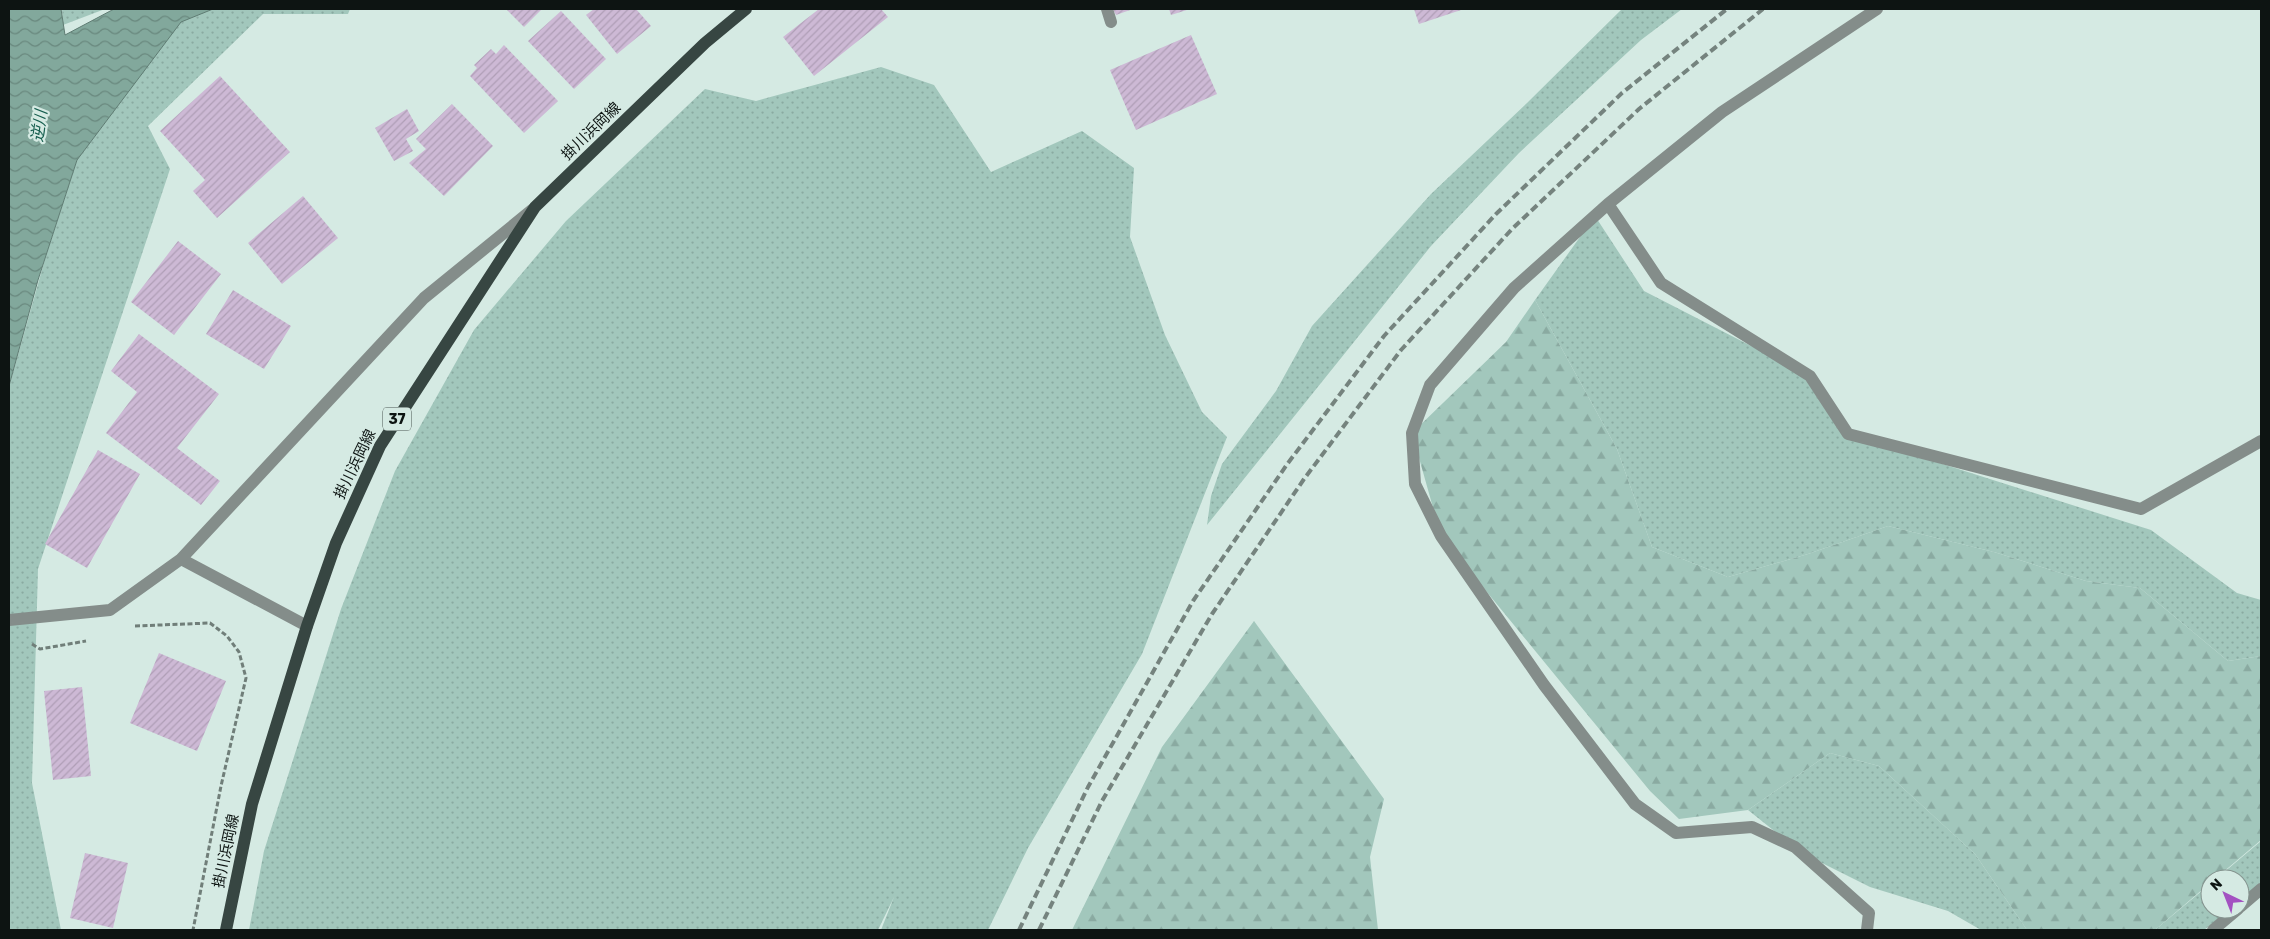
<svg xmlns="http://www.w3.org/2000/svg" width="2270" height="939" font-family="Rubik,'Noto Sans JP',sans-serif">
  <defs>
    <pattern id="grass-dots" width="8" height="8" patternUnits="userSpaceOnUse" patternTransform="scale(1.25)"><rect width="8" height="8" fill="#a2c7bc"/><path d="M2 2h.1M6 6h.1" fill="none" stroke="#8aaaa1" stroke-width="1.8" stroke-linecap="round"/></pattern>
    <pattern id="forest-firs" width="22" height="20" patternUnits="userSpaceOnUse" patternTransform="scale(1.25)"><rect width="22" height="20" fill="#a2c7bc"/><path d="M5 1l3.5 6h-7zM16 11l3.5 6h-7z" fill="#8aaaa1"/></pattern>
    <pattern id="water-waves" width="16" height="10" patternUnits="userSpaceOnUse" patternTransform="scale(1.25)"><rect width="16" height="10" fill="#82a89c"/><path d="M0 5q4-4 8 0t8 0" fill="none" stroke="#69887e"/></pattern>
    <pattern id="building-hatch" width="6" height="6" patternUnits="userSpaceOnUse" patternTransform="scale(1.25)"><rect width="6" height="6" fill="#cdb9d5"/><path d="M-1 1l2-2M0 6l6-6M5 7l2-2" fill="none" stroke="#af9eb6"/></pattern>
  </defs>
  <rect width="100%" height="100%" fill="#d5eae3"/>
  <!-- grass -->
  <path fill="url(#grass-dots)" d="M62 9H105L63 25Z
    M213 9H350L348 14H263L148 126 170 169 38 569 32 783 61 930H9V387L45 259 77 160 181 21Z
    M1622 9H1682L1641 40 1519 153 1431 246 1207 525 1211 496 1222 464 1276 391 1312 326 1431 194 1527 103Z
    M881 67 934 85 991 172 1082 131 1134 168 1130 237 1165 335 1202 412 1227 437 1142 654 1028 848 988 930H881L894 897 878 930H249L264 851 341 609 395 471 474 330 566 221 705 89 756 101Z
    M1595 216 1644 291 1810 376 1848 434 2151 530 2237 593 2261 600V656L2228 661 2140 588 2086 581 1994 552 1888 526 1808 554 1728 577 1652 547 1617 449 1535 300Z
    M1830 753 1879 766 1975 854 2027 930H1981L1948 911 1870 887 1802 853 1748 810Z
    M2261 841V883L2240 901V879H2216Z
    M2210 884V909H2230L2204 930H2155Z"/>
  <!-- forest -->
  <path fill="url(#forest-firs)" d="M1535 300 1617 449 1652 547 1728 577 1808 554 1888 526 1994 552 2086 581 2140 588 2228 661 2261 656V840L2215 879H2210V883L2155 930H2027L1975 854 1879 766 1830 753 1748 810 1679 819 1650 791 1441 536 1412 433 1506 342Z
    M1254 621 1384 799 1370 857 1378 930H1072L1162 747Z"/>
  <!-- water -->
  <path fill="url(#water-waves)" stroke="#5f7c73" d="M9 9H61L65 35 114 9H213L181 22 77 160 38 280 9 386Z"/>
  <!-- building -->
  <path fill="url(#building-hatch)" d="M506 9H542L524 27Z
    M594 9H636L651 26 617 54 586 15Z
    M819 9H881L888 17 814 76 783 37Z
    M1113 9H1133L1116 15Z
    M1169 9H1190L1171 15Z
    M1414 9H1461V10L1419 24Z
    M561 11 606 59 574 89 528 41Z
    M1191 35 1217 94 1136 130 1110 70Z
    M504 45 558 101 524 133 470 76 477 68 474 65 491 49 496 54Z
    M220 76 290 152 217 218 193 191 205 180 160 131Z
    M452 104 493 146 444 196 409 163 426 149 416 139Z
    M407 109 419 131 406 139 413 151 394 161 375 128Z
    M303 196 338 238 282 284 248 243Z
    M178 241 221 274 174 335 131 302Z
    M233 290 291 326 264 369 206 334Z
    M139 334 219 394 177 448 220 481 201 505 106 433 137 392 111 371Z
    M98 450 140 474 87 568 45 544Z
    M159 653 226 681 197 751 130 723Z
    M82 687 91 776 53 780 44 691Z
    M85 853 128 863 113 928 70 918Z"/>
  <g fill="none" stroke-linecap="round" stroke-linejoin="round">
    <!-- path -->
    <path stroke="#707e79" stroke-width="3" stroke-dasharray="5 2.5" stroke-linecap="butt" d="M135 626 210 623 227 636 239 652 246 678 221 786 193 930
      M32 644 40 649 86 641"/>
    <!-- minor -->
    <path stroke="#848d8a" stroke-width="12" d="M1107 9 1111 22
      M1608 204 1661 283 1810 376 1848 434 2141 509 2261 441
      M181 559 307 626
      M9 620 110 610 181 559 424 298 532 210
      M2240 907 2261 889
      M1867 930 1869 913 1795 847 1752 827 1676 833 1635 804 1544 685 1441 536 1415 484 1412 433 1430 385 1514 288 1608 204 1722 112 1877 9
      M2213 930 2238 909"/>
    <!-- major -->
    <path stroke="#374642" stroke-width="12" d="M226 930 252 804 307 626 336 543 380 446 535 207 705 43 746 9"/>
    <!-- rail -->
    <path stroke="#75837e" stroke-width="4" stroke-dasharray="8 4" stroke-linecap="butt" d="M1019 930 1088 787 1193 601 1288 463 1384 336 1496 214 1622 93 1727 9
      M1039 930 1102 801 1212 614 1304 479 1401 350 1512 229 1639 109 1763 9"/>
  </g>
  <g text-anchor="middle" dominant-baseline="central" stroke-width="4.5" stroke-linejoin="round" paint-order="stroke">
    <!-- shield labels -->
    <rect fill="#d5eae3" stroke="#495451" stroke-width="1" x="383" y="407.5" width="28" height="23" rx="4"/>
    <g font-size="14" font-weight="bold" fill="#0d1412">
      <text x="397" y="419">37</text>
    </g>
    <!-- street labels -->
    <g font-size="15" fill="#0d1412" stroke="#d5eae3">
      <text transform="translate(591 131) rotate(-44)">掛川浜岡線</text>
      <text transform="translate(355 464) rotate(-64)">掛川浜岡線</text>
      <text transform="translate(226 851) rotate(-78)">掛川浜岡線</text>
    </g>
    <!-- water labels -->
    <g font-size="16" font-style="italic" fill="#145d4d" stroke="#d5eae3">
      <text transform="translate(39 126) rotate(-82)">逆川</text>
    </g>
  </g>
  <!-- border -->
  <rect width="2270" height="939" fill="none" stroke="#0d1412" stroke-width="20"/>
  <!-- north arrow -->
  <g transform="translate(2225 894) rotate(317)"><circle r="24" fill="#d5eae3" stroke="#85948f"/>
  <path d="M0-4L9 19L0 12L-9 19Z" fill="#a351c1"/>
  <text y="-8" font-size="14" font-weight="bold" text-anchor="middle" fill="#0d1412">N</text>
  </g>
</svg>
